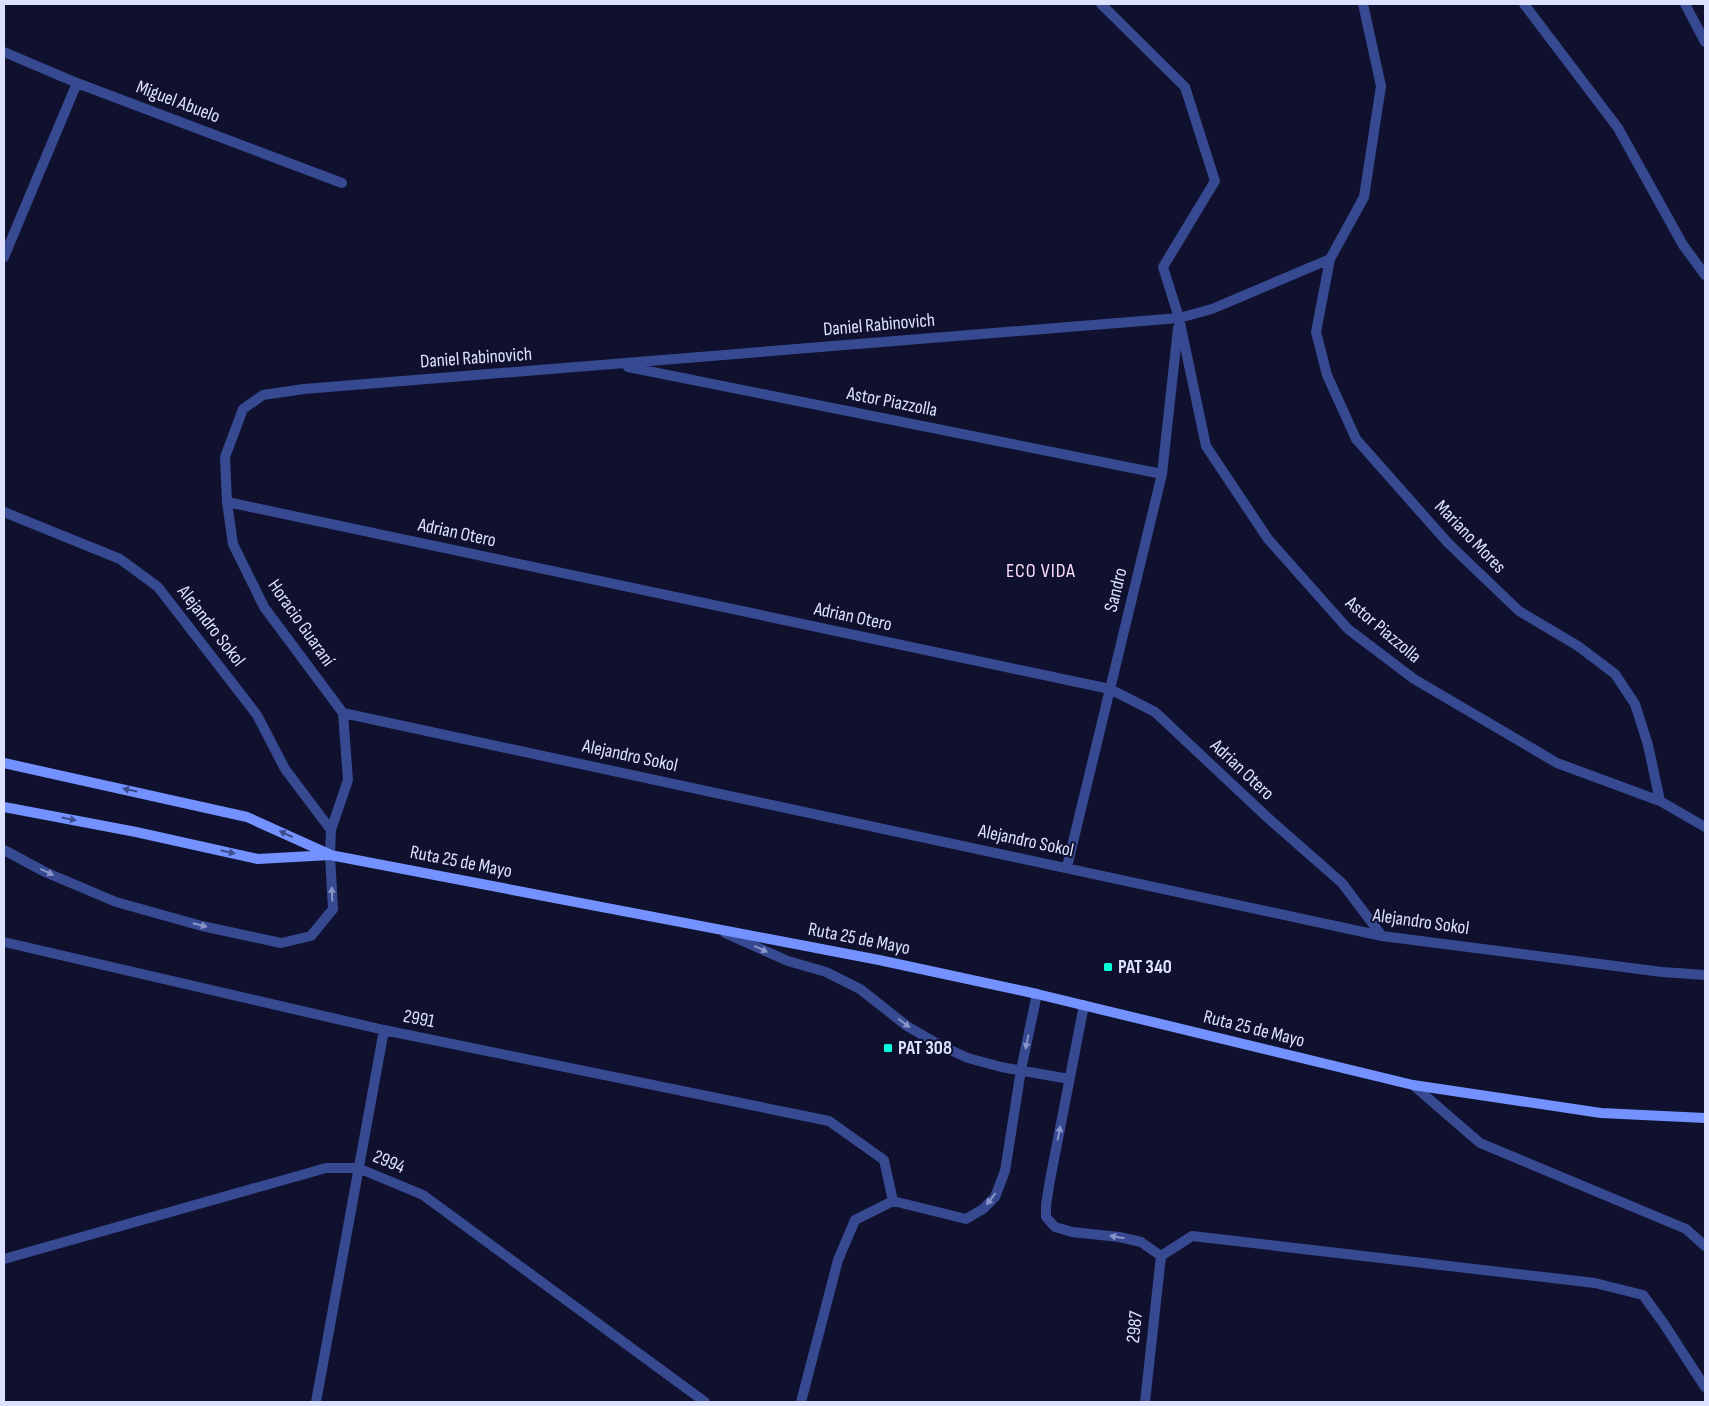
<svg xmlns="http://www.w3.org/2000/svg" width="1709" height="1406" font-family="'Sofia Sans Condensed',sans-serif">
  <rect width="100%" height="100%" fill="#0f112e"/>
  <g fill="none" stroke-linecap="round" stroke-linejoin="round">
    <!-- service -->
    <path stroke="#364991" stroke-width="10" d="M1101 4 1185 87 1215 181 1163 267 1179 318
      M1363 4 1381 86
      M1524 4 1618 128 1683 245 1705 275
      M1685 4 1705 42"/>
    <!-- minor -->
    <path stroke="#364991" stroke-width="10" d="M4 52 77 83 342 183
      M1381 86 1364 197 1330 259 1316 332 1327 375 1356 439 1448 543 1519 611 1578 646 1615 674 1635 704 1648 745 1660 801
      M4 257 77 83
      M1179 318 1206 446 1268 539 1348 629 1414 679 1557 763 1660 801 1705 827
      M628 367 1162 474
      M227 502 1110 689 1155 712 1268 818 1342 883 1382 936
      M4 512 120 559 158 587 257 715 285 769 331 830
      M343 713 1382 936 1662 972 1705 975
      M4 850 45 872 116 902 202 926 281 943 311 936 333 909 330 855 331 830 348 780 343 713 264 607 233 544 227 502 225 457 243 409 263 395 304 389 1179 318 1212 309 1330 259
      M1067 867 1162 474 1178 328
      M725 933 788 961 826 972 860 989 907 1026 941 1046 968 1058 1001 1067 1069 1079
      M4 942 384 1030 829 1121 884 1160 893 1201
      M1084 1005 1050 1180 1046 1205V1217L1055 1227 1072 1232 1119 1237 1141 1242 1161 1256
      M1413 1085 1480 1143 1686 1229 1705 1246
      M1161 1256 1192 1236 1595 1283 1643 1295 1664 1324 1705 1387
      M4 1259 326 1168H358L423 1195 705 1402
      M316 1402 384 1030
      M801 1402 838 1260 855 1220 893 1201 966 1219 983 1209 995 1197 1005 1171 1021 1070 1037 994
      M1145 1402 1161 1256"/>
    <!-- secondary -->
    <path stroke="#7392ff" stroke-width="10" d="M4 763 247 817 329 854
      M4 807 136 832 258 859 330 855 879 960 1037 994 1413 1085 1601 1113 1705 1118"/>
  </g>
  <!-- one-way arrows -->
  <defs><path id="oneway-solid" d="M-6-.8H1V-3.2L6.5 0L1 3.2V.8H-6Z" transform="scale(1.25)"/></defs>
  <g fill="#3c4b8c">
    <use href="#oneway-solid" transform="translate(130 790) rotate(-168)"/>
    <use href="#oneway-solid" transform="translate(69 819) rotate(11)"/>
    <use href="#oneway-solid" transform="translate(286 834) rotate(-155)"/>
    <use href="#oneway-solid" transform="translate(228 852) rotate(13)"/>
  </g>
  <g fill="#8995c8">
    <use href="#oneway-solid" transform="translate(47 872) rotate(25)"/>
    <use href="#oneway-solid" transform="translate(332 894) rotate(-93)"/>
    <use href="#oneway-solid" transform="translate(200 925) rotate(14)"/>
    <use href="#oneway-solid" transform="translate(761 949) rotate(25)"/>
    <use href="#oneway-solid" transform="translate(904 1023) rotate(37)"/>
    <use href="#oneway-solid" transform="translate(1027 1042) rotate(102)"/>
    <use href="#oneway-solid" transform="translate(1059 1133) rotate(-79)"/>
    <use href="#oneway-solid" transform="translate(991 1199) rotate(128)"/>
    <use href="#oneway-solid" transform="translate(1117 1237) rotate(-171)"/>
  </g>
  <!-- markers -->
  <g fill="#08ffdb" stroke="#0f112e" stroke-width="2">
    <rect x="1103" y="962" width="10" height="10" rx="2.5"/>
    <rect x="883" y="1043" width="10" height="10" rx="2.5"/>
  </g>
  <g text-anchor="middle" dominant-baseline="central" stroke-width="4" stroke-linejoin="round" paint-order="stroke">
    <!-- street labels -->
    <g font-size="19" fill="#dce1ff" stroke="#0f112e">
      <text transform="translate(178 102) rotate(21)">Miguel Abuelo</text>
      <text transform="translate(879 325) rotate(-5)">Daniel Rabinovich</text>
      <text transform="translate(476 358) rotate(-4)">Daniel Rabinovich</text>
      <text transform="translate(892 402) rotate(11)">Astor Piazzolla</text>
      <text transform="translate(457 533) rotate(12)">Adrian Otero</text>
      <text transform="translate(1470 537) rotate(46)">Mariano Mores</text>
      <text transform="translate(1116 590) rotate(-76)">Sandro</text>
      <text transform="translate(853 617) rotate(12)">Adrian Otero</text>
      <text transform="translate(301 623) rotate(55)">Horacio Guaraní</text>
      <text transform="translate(211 626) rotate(52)">Alejandro Sokol</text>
      <text transform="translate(1383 630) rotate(40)">Astor Piazzolla</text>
      <text transform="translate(630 756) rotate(12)">Alejandro Sokol</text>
      <text transform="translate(1242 770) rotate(43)">Adrian Otero</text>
      <text transform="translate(1026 841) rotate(12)">Alejandro Sokol</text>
      <text transform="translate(461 862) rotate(11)">Ruta 25 de Mayo</text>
      <text transform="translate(1421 922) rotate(8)">Alejandro Sokol</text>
      <text transform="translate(859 939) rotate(11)">Ruta 25 de Mayo</text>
      <text transform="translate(419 1019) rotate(11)">2991</text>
      <text transform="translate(1254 1029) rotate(14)">Ruta 25 de Mayo</text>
      <text transform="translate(389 1162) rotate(23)">2994</text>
      <text transform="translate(1135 1327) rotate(-84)">2987</text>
    </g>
    <!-- poi labels -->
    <g font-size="19" font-weight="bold" fill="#dce1ff" stroke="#0f112e" text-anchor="start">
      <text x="1118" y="967">PAT 340</text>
      <text x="898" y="1048">PAT 308</text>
    </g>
    <!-- neighbourhood labels -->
    <g font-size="20" letter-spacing="1" fill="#ffdefb" stroke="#0f112e">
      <text x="1041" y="571">ECO VIDA</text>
    </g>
  </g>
  <!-- border -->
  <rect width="1709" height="1406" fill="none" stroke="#dce1ff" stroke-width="10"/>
</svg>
